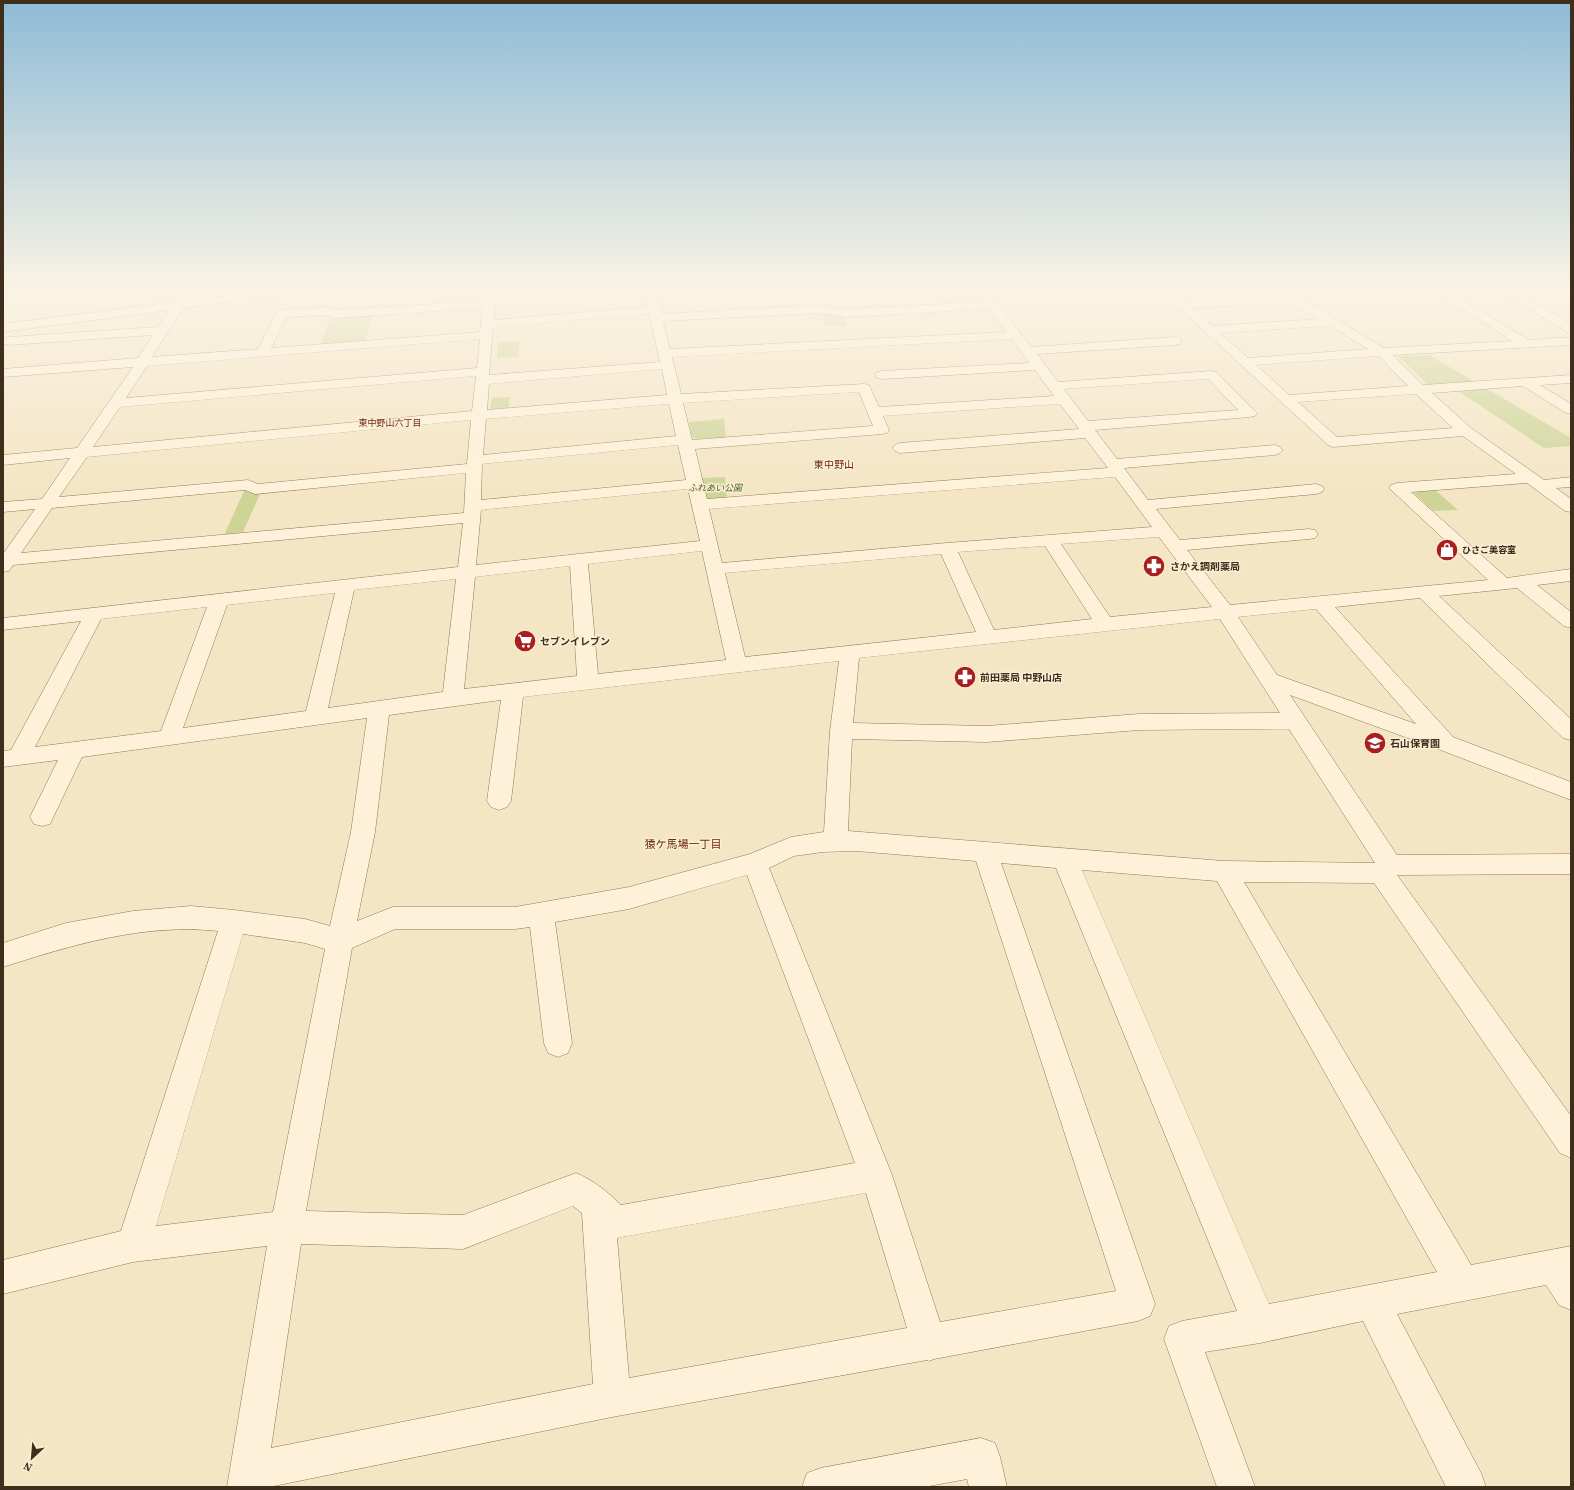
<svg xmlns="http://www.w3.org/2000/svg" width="1574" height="1490" font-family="'Source Serif 4','Noto Sans JP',serif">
  <rect width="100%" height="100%" fill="#f4e5c4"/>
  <!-- farmland -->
  <path fill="#ebe1b0" d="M200 286H273L193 298Z"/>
  <!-- green -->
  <path fill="#cdd496" d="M820 312 843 315 847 326 826 327Z
    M373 315 365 341 320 345 330 318Z
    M519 341 518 357 497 358 498 342Z
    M1429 355 1571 438V446L1544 448 1449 385H1428L1398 356Z
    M510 397 508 410 494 411 490 410 492 398Z
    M724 419 726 438 698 439 692 437 689 422Z
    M725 477 727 499 711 500 707 498 702 478Z
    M245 489 260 494 243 532 224 535Z
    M1435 490 1458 510 1433 511 1414 493 1416 491Z"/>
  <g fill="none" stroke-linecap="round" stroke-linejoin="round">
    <!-- minor casing -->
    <g stroke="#927657" stroke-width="1">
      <path id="minor" d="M181 286H193L187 301 300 286H334L332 288 328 289 183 308 152 357 258 349 276 314 278 311 282 310 324 307 336 310 484 301 485 286H497V288L526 286H583L581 288 577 289 496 295 494 320 648 307 643 286H655L662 314 817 305 844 309 984 302 972 286H984L986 289 1039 286H1103L1101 288 1097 289 992 296 1031 347 1175 337 1180 338 1181 341 1180 344 1175 345 1037 354 1058 382 1211 371 1216 372 1257 413 1255 416 1250 417 1095 430 1117 459 1275 445 1280 447 1283 450 1280 453 1275 455 1124 468 1148 500 1316 484 1322 486 1324 489 1322 492 1316 494 1156 509 1180 540 1309 529 1315 530 1318 534 1315 538 1309 539 1187 550 1230 605 1488 580 1389 488 1391 485 1397 483 1516 474 1463 436 1333 447 1328 445 1155 286H1168L1185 301 1267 296 1278 294 1267 286H1281L1384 348 1512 341 1426 286H1440L1529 340 1571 337V345L1393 355 1423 385 1571 375V383L1540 385 1571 404V414L1566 413 1523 386 1432 393 1471 428 1544 480 1571 477V487L1556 488 1571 499V512L1565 511 1527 483 1411 492 1507 578 1571 569V581L1537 585 1571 612V628L1564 626 1517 588 1439 596 1571 719V740L1563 738 1420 598 1335 607 1453 737 1571 782V800L1438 749 1290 695 1397 855 1571 854V874L1397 875 1571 1116V1158L1560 1153 1374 883 1244 882 1471 1265 1571 1246V1310L1559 1305 1546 1285 1397 1314 1481 1473 1486 1487H1446L1363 1321 1260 1343 1205 1352 1255 1487H1217L1164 1339 1169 1326 1182 1321 1237 1311 1056 868 1001 863 1155 1304 1150 1316 1138 1321 934 1359 929 1361 927 1360 612 1417 269 1487H227L267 1246 133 1262 3 1294V1260L121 1231 218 931C144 923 72 945 3 967V943L66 923 133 911 191 906 234 910 305 919 330 926 351 832 367 718 82 757 50 824 42 826 34 824 30 817 58 760 3 767V751L11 750 81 621 3 630V618L458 567 463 523 13 565 9 571 3 572V554L35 509 3 512V502L42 499 70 458 3 465V455L77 448 133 367 3 377V369L138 358 153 335 9 345 4 344 3 340 9 337 158 327 170 310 3 332V324L174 302ZM1286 299 1319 319 1213 326 1192 308 1267 304ZM483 308 480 332 271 348 286 317 324 315 336 318ZM989 309 1006 332 670 349 663 321 817 313 844 317ZM649 314 660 362 489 375 493 327ZM1330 326 1368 349 1248 358 1220 333ZM480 339 477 368 126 398 147 366ZM1012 339 1029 363 882 371 877 372 875 375 877 378 882 379 1035 370 1054 396 879 407 869 385 864 384 681 394 672 357ZM1379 356 1408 386 1289 395 1256 365ZM662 369 667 395 487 410 489 384ZM476 376 472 411 93 447 120 407ZM1208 379 1238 410 1088 421 1064 389ZM859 392 873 426 692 440 683 403ZM1416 394 1453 428 1337 437 1298 402ZM669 404 676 436 483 455 486 419ZM1060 404 1079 429 900 443 895 445 892 448 895 451 900 453 1085 438 1108 468 707 499 695 449 882 434 887 433 889 430 883 416ZM471 420 467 464 258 484 248 480 59 497 87 457ZM678 445 686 480 481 500 482 464ZM466 473 464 513 21 553 52 508 245 490 255 494ZM1115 477 1152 527 947 543 722 563 709 509ZM688 489 700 541 476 565 481 510ZM1159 537 1212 607 1110 617 1061 544ZM1045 546 1092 619 994 630 958 552ZM702 551 726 660 598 674 588 564ZM941 554 976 632 745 657 725 573ZM570 566 577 676 464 689 475 577ZM456 579 443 692 328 708 354 590ZM335 593 306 711 183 728 227 605ZM207 607 161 731 35 747 101 619ZM1316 609 1416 724 1277 675 1238 617ZM1220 619 1280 713 1139 714 987 726 853 723 859 658ZM839 661 830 731 824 832 791 837 750 854 629 887 515 907H393L357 921 375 832 389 715 501 700 487 801 491 807 499 810 507 807 511 801 523 697ZM1289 729 1375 863 1224 861 848 831 852 739 987 742 1139 730ZM856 851 976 861 1116 1291 940 1322 892 1175 769 868 794 856 823 852ZM1082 870 1217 881 1437 1272 1269 1304ZM747 875 855 1163 621 1205C608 1192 593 1180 576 1173L463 1215 306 1211 352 948 395 929H515L530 927 544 1043 548 1053 558 1057 568 1053 572 1043 555 922 629 909ZM243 934 305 943 325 949 273 1212 156 1226ZM866 1193 907 1328 629 1378 617 1238ZM573 1206 582 1213 593 1384 271 1448 301 1244 463 1249Z
        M829 286H886L884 288 880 289 831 292 827 291 825 289Z
        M1492 286H1506L1571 324V333L1567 332Z
        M1563 286H1571V290L1565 288Z
        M981 1438 995 1443 1000 1457 1007 1487H969L967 1479 924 1487H802L807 1473 821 1468Z"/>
    </g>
    <!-- minor -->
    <use href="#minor" fill="#fdf2d9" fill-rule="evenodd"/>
  </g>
  <!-- sky -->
  <linearGradient id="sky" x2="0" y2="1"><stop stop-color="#8dbbd7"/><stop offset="0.58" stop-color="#faf3e4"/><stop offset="1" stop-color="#faf3e4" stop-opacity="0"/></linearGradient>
  <rect width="1574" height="495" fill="url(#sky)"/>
  <!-- icons -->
  <defs>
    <g id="shop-disc" transform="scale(1.15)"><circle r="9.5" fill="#a91f20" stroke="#faefd5"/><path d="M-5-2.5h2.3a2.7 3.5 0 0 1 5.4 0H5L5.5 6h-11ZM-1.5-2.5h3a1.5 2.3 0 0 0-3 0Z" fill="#fff"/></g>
    <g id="pharmacy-disc" transform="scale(1.15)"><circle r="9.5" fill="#a91f20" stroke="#faefd5"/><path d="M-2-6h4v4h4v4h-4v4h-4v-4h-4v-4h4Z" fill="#fff"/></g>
    <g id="supermarket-disc" transform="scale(1.15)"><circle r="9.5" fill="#a91f20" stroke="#faefd5"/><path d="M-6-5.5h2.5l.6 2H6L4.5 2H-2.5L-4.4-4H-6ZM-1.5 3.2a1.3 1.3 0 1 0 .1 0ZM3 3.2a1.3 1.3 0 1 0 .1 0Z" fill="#fff"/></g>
    <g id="school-disc" transform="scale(1.15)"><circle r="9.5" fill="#a91f20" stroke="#faefd5"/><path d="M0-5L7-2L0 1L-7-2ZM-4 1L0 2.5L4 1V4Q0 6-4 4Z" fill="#fff"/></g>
  </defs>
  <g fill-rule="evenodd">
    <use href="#shop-disc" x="1447" y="550"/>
    <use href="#pharmacy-disc" x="1154" y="566"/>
    <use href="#supermarket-disc" x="525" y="641"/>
    <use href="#pharmacy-disc" x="965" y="677"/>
    <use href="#school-disc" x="1375" y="743"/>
  </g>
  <g text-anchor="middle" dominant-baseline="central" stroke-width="3" stroke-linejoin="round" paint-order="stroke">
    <!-- far-neighbourhood labels -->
    <g font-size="9" fill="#722917" stroke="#faefd5">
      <text x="390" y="423">東中野山六丁目</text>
    </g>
    <!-- far-park labels -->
    <g font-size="9" font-style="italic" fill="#4f5f21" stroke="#faefd5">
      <text x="715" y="488">ふれあい公園</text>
    </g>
    <!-- far-poi labels -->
    <g font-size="9" font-weight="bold" fill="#402e1d" stroke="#faefd5" text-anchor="start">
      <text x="1462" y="550">ひさご美容室</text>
    </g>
    <!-- far-quarter labels -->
    <g font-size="10" fill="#722917" stroke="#faefd5">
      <text x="834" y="464">東中野山</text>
    </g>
    <!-- poi labels -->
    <g font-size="10" font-weight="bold" fill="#402e1d" stroke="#faefd5" text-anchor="start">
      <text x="1170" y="566">さかえ調剤薬局</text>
      <text x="540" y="641">セブンイレブン</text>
      <text x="980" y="677">前田薬局 中野山店</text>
      <text x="1390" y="743">石山保育園</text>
    </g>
    <!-- neighbourhood labels -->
    <g font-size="11" fill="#722917" stroke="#faefd5">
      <text x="683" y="844">猿ケ馬場一丁目</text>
    </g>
  </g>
  <!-- border -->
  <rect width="1574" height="1490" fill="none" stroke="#402e1d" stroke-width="8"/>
  <!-- north arrow -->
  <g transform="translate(32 1458) rotate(206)" stroke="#faefd5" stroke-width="3" paint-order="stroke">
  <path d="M0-3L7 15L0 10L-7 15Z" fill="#402e1d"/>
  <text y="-6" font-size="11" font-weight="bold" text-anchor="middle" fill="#402e1d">N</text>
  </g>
</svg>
